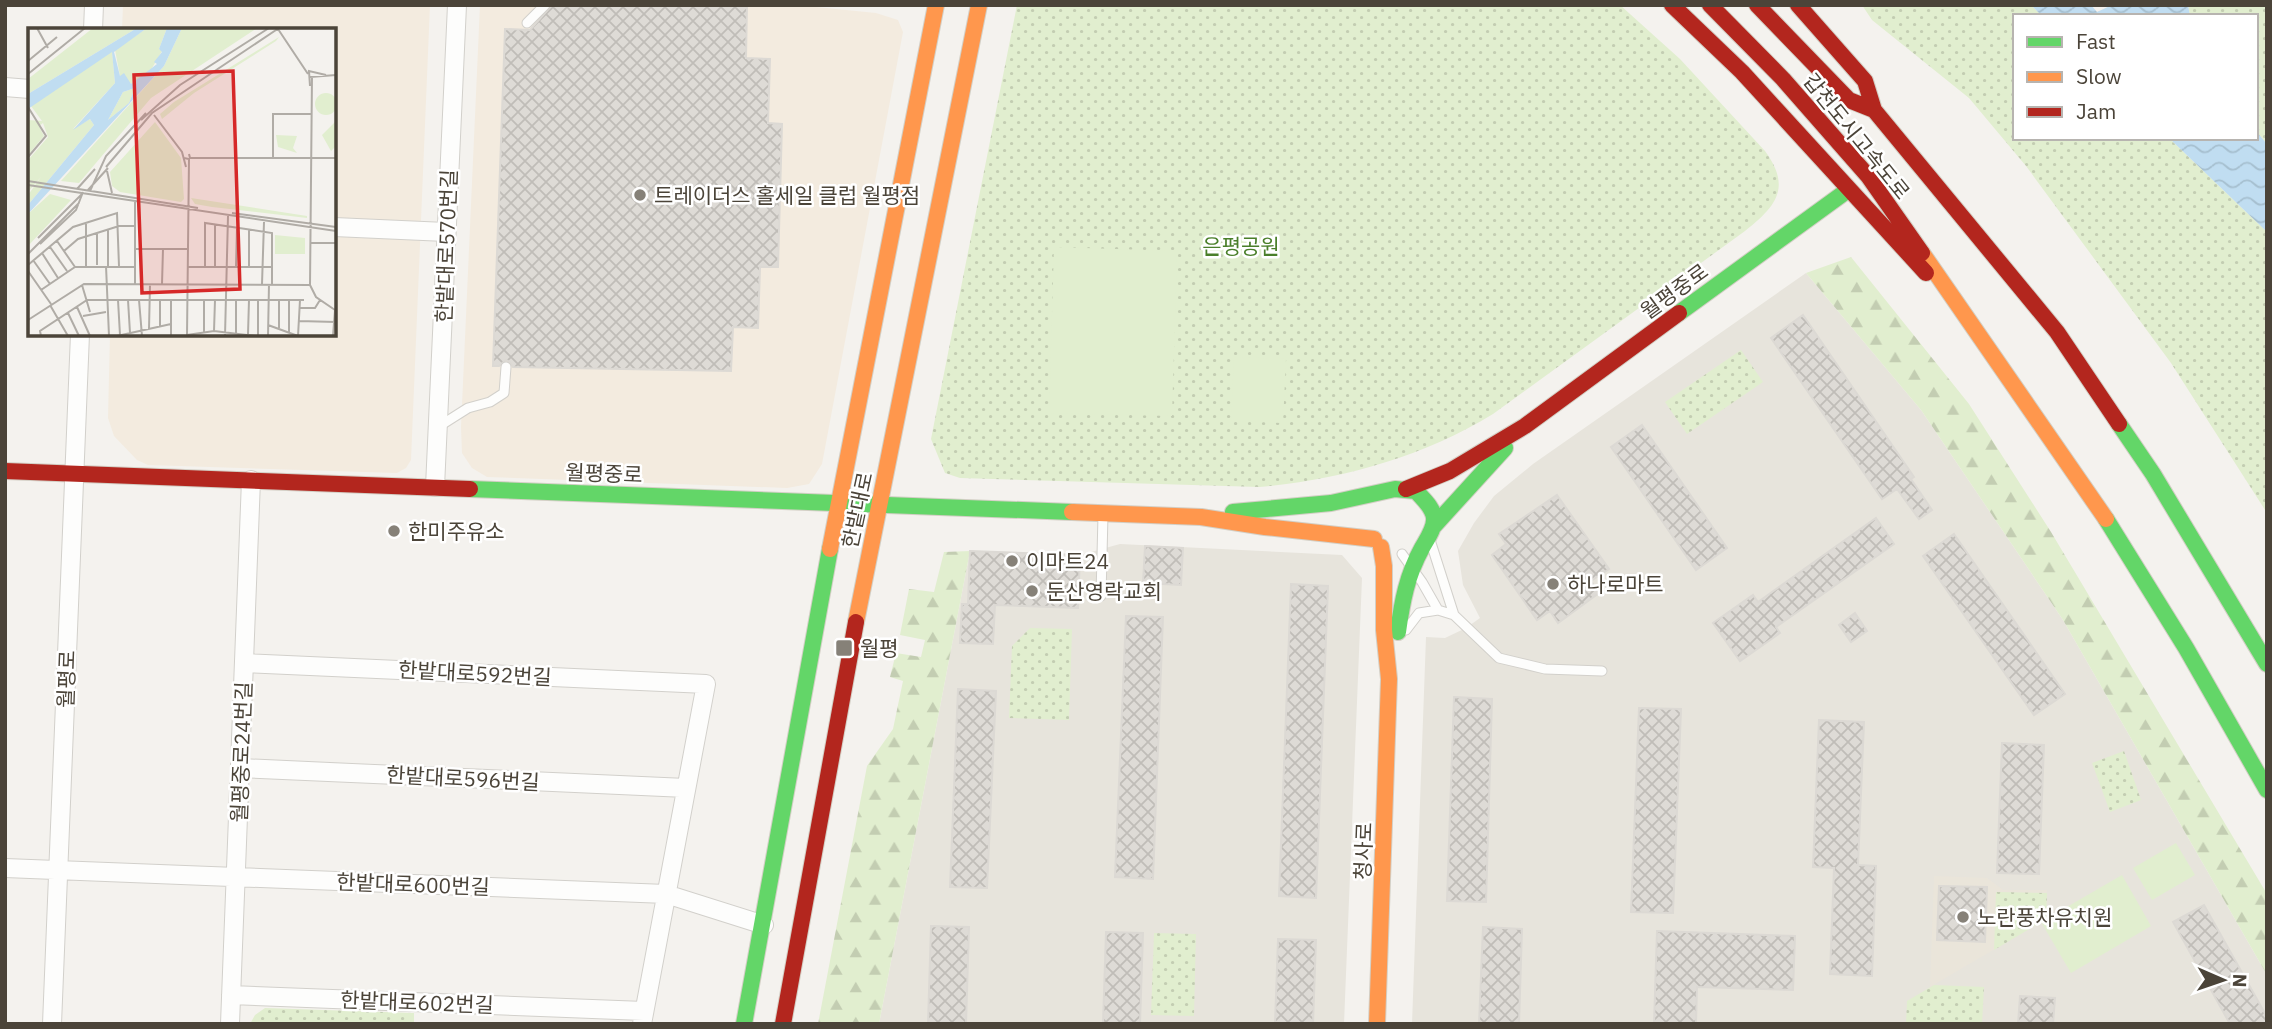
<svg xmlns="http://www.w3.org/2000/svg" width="2272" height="1029" font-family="'IBM Plex Sans','Noto Sans KR',sans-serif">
  <defs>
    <pattern id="grass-dots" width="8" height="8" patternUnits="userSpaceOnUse" patternTransform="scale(1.75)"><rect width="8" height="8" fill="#e1eecf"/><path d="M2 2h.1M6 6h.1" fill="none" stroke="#c3cdb2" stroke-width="1.8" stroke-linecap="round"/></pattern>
    <pattern id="forest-firs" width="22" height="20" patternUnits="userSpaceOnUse" patternTransform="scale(1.75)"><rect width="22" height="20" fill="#e1eecf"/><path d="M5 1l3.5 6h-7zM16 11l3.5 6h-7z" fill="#c3cdb2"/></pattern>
    <pattern id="water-waves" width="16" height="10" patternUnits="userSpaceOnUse" patternTransform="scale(1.75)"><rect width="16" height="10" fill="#c0ddf1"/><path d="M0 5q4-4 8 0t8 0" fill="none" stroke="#a6bfcf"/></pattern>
    <pattern id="building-cross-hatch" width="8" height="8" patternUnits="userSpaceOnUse" patternTransform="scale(1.75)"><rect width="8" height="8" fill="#dedbd6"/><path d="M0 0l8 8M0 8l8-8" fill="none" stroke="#c0bdb8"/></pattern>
  </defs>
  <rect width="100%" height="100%" fill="#f4f2ee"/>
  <!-- residential -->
  <path fill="#e7e4dc" d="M1806 273 1921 410 2063 620 2267 975V1024H1412L1426 637 1445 638 1466 628 1480 618 1463 585 1458 551 1474 523 1494 496 1533 464Z
    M1120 544 1342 555 1362 578 1344 1024H879L970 551 1080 555Z"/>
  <!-- commercial -->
  <path fill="#f3ebdf" d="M123 5H430L411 460 406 468 397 473 148 465 137 460 114 436 108 418 110 334H334V30H122Z
    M480 5H796L876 13 898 20 903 32 822 464 809 484 787 488 487 477 472 468 462 453 461 427Z"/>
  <!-- education -->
  <path fill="#eae5da" d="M1934 876 1987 878 2003 890H2047L2046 919 1930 987Z"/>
  <!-- grass -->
  <path fill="url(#grass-dots)" d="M1017 5H1620L1680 59 1765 151C1792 188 1776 206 1745 231L1493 414C1423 457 1340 480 1259 487L960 478 945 473 931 439Z
    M1862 5H2031L2042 16H2015V138H2169L2267 232V513L2171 363 2026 166 1969 98 1872 20Z
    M2188 5H2267V144L2256 131V16H2190Z
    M1741 350 1763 382 1687 434 1665 402Z
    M1030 628 1072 629 1069 720 1009 718 1012 646Z
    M2124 751 2141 800 2110 812 2092 763Z
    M1996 892 2047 893 2046 919 1994 950Z
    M1154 933 1196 934 1194 1016 1151 1015Z
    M1934 985 1984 987 1982 1024H1906L1907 1001Z
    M265 1008 414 1013V1024H250L255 1015Z"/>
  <!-- forest -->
  <path fill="url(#forest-firs)" d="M1851 257 1969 404 2051 532 2267 894V975L2063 620 1921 410 1806 273Z
    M970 551 879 1024H818L867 766 893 729 903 681 890 677 896 653 921 657 925 640 900 635 909 589 934 592 944 552Z"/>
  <!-- pitch -->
  <path fill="#e1eecf" d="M1054 247 1177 251 1172 416 1049 413Z
    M1234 357 1286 359 1283 423 1231 421Z
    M2176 843 2195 875 2152 900 2133 868Z
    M2122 875 2151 926 2071 973 2041 922Z"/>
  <!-- water -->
  <path fill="url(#water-waves)" d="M2031 5H2091L2097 12 2112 5 2133 7V5H2188L2190 16H2042Z
    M2256 131 2267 144V232L2169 138H2256Z"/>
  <!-- building -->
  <path fill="url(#building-cross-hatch)" stroke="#dcd9d4" stroke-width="2" d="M552 5H747L746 58 770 59 768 123 782 124 778 267H760L758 328 733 327 731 371 513 367 510 362 506 360 499 366H493L505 29 530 30Z
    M1803 315 1914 477 1911 479 1932 510 1919 519 1897 489 1882 499 1771 338Z
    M1642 425 1727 548 1696 570 1611 447Z
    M1557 495 1609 569 1591 581 1599 593 1558 623 1550 611 1537 620 1492 555 1506 544 1499 534Z
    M1876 518 1894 544 1776 627 1780 633 1740 661 1713 623 1753 595 1758 602Z
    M1954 534 2065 694 2034 715 1923 556Z
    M1145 546 1183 548 1181 585 1143 583Z
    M970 551 1080 555 1078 608 995 605 993 644 960 643 962 604H968Z
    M1291 584 1328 586 1316 898 1279 896Z
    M1855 613 1867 631 1851 642 1839 625Z
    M1126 616 1163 617 1153 879 1115 877Z
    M958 689 996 691 987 888 950 887Z
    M1454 697 1492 699 1486 902 1447 901Z
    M1639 708 1681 709 1673 913 1631 912Z
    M1819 720 1864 722 1858 865 1876 866 1872 976 1830 974 1834 868 1813 867Z
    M2002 743 2044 745 2039 874 1997 873Z
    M1939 886 1987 887 1985 942 1937 940Z
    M2204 905 2267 1017V1024H2230L2173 922Z
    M931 926 969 927 966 1024H928Z
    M1483 927 1522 929 1519 1024H1479Z
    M1657 931 1795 936 1793 990 1697 987 1696 1024H1654Z
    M1106 932 1143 933 1140 1024H1103Z
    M1278 939 1316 940 1313 1024H1275Z
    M2020 996 2055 998 2053 1024H2018Z"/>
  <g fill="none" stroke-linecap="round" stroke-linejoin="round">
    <!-- lane casing -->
    <g stroke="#d2d0cb" stroke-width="11">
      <path id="lane" d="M527 23 545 5
        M438 427 468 408 490 402 504 393 506 367
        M1431 543 1454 615 1499 658 1545 669 1602 671
        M1402 554 1422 582 1438 610
        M1101 596 1103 515
        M1406 630 1419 613 1438 610 1454 615"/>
    </g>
    <!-- street casing -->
    <g stroke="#d2d0cb" stroke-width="20">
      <path id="street" d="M93 30 94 5
        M5 87 30 89
        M334 227 446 232
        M435 487 457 5
        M244 663 706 684 642 1024
        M240 768 686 788
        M5 868 666 894 764 925
        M231 995 644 1011
        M52 1024 80 334
        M230 1024 251 480"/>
    </g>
    <!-- fast casing -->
    <g stroke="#d3cfc5" stroke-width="18">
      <path id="fast" d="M1679 313 1848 190
        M2119 424 2153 474 2267 664
        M470 489 1072 512
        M1233 512 1331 503 1395 489 1416 491C1423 499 1433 507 1434 518 1435 528 1427 539 1422 548 1407 575 1402 602 1398 632
        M2106 519 2186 648 2267 790
        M1433 527 1505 448
        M744 1024 830 549"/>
    </g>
    <!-- slow casing -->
    <g stroke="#d3cfc5" stroke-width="18">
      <path id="slow" d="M1922 253 2106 519
        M1072 512 1201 517 1265 527 1374 539
        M830 549 936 5
        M856 622 979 5
        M1377 1024 1389 679 1384 630V566L1381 547"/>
    </g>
    <!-- jam casing -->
    <g stroke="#d3cfc5" stroke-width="18">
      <path id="jam" d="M1672 5 1742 72 1926 273
        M1710 5 1783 79 1868 176 1922 253
        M1757 5 1849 100 1874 110 2057 332 2119 424
        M1798 5 1865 81 1874 110
        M5 471 470 489
        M1406 489 1450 471 1525 426 1679 313
        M783 1024 856 622"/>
    </g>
    <!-- lane -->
    <use href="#lane" stroke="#fdfdfc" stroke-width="9"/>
    <!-- street -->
    <use href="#street" stroke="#fdfdfc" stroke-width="18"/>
    <!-- fast -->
    <use href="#fast" stroke="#63d668" stroke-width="16"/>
    <!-- slow -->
    <use href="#slow" stroke="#ff974d" stroke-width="16"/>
    <!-- jam -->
    <use href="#jam" stroke="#b3261e" stroke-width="16"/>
  </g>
  <!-- markers -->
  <g fill="#868178" stroke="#fff" stroke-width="2.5">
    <circle cx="640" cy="195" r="7"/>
    <circle cx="394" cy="531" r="7"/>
    <circle cx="1012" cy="561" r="7"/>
    <circle cx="1553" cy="584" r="7"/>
    <circle cx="1032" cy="591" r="7"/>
    <rect x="835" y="639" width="18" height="18" rx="3.5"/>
    <circle cx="1963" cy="917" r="7"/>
  </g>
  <g text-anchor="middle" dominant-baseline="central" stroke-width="5" stroke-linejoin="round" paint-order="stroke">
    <!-- street labels -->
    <g font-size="21" fill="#4b4439" stroke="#fff">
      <text transform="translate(1857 136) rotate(51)">갑천도시고속도로</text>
      <text transform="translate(446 246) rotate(-88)">한밭대로570번길</text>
      <text transform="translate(1674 291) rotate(-36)">월평중로</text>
      <text transform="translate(604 473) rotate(2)">월평중로</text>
      <text transform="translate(857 510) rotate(-78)">한밭대로</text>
      <text transform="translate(475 673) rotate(3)">한밭대로592번길</text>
      <text transform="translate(66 679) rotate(-88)">월평로</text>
      <text transform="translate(241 752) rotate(-88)">월평중로24번길</text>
      <text transform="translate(463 778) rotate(3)">한밭대로596번길</text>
      <text transform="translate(1363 851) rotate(-88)">청사로</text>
      <text transform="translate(413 884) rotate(2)">한밭대로600번길</text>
      <text transform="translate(417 1002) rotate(2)">한밭대로602번길</text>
    </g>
    <!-- poi labels -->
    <g font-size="21" fill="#4b4439" stroke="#fff" text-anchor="start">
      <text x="654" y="195">트레이더스 홀세일 클럽 월평점</text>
      <text x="408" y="531">한미주유소</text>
      <text x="1026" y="561">이마트24</text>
      <text x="1567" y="584">하나로마트</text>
      <text x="1046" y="591">둔산영락교회</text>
      <text x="860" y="648">월평</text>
      <text x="1977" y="917">노란풍차유치원</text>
    </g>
    <!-- park labels -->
    <g font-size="21" fill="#4a7f2a" stroke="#fff">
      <text x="1241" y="246">은평공원</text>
    </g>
  </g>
  <!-- overview -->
  <g transform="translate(28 28)">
    <rect width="308" height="308" fill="#f4f2ee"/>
    <path d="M65 0H109L0 66V51ZM119 0H139L131 21 134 23 120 47 103 56 92 48 87 22ZM154 0H229L123 70 51 155 33 153 136 38ZM84 23 87 55 45 101 62 91 66 97 0 177V167L13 149 0 164 1 131 20 109 15 95 11 98 16 108 0 127V92L14 93 3 78ZM107 60 101 75 80 92 95 64ZM127 94 153 130 156 171 153 174 92 164 84 158 82 144ZM22 166 43 172 0 218V186Z" fill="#e1eecf"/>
    <path d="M251 9 248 13 166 65 134 91 132 86 146 74ZM163 170 279 188V190L184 179 167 176Z" fill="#e1eecf"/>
    <path d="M287 76a11 11 0 1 1 22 0a11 11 0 1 1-22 0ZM308 93V118L303 123 294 107ZM248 107 269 108 265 120 269 125 250 119ZM247 207 277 210V226H247Z" fill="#e1eecf"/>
    <path d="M109 0H119L86 24 92 48 96 45 103 56 129 36 126 34 134 24 131 21 139 0H154L136 38 0 186V177L66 97 62 91 45 102 87 55 84 24 0 81V66ZM107 60 101 75 80 92 95 64Z" fill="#c0ddf1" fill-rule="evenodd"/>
    <path fill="none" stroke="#b0aca6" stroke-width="2" d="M9 0 20 20M250 1 280 46M0 33 29 9M0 46 57 0M284 48 282 257 288 269 307 282M282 49 308 47M282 58 281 43 298 47M0 79 18 108 0 129M126 87 154 124 158 139M113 92 152 57 241 0M161 126 162 130H308M245 129V86H283M156 130 161 131 159 308M78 139 124 85 251 0M79 143 84 165M0 153 170 180M0 157 308 203M49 161 67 141M60 162 80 140M62 163 78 128 118 85M107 174V256M204 185 308 199M80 201V238M221 202V239M10 210 54 166M29 213 47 239M282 215H308M12 216 48 182 55 164M22 219 39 243M107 221H159M36 223 50 211 91 198H107M14 225 30 250M0 226 51 175M5 232 22 256M0 237 45 199 89 185 91 238M69 237V205M58 238V195M78 238 81 308M159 239H244M177 239V195L244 205V257M187 239V196M208 239 209 200M0 243 23 276M134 256 135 221M234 256 236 194M54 257 62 284M13 262 47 239H107M90 272 92 307M100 272 102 305M111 272 114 308M176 272V304M261 272V304M22 277 40 308M49 279 62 308M272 280H287L292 272M40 285 51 308M55 288 78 284M0 292 56 256 282 257M271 293 308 294M240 297 270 308M132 298V272M251 300V272M121 301 122 256M186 303 187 272M208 305V272M220 306 221 272M13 308 12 303 59 272H276M89 308 143 296M143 308V272M152 308 186 303 227 308M197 308 200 188M230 308V272M240 308 241 256M270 308 272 272M305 308 307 282"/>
    <path fill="#d62828" fill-opacity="0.15" stroke="#d62828" stroke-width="3.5" d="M205 43 212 261 114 265 106 47Z"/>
    <rect width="308" height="308" fill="none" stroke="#4b4439" stroke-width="3.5"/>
  </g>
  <!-- border -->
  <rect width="2272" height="1029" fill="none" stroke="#4b4439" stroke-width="14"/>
  <!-- legend -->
  <rect x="2013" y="14" width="245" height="126" fill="#ffffff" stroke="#b7b4b0" stroke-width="2"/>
  <rect x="2027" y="37" width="35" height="10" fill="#63d668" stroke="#b7b4b0" stroke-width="2"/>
  <text x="2076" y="49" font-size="21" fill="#4b4439">Fast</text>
  <rect x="2027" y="72" width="35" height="10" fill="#ff974d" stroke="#b7b4b0" stroke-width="2"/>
  <text x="2076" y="84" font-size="21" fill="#4b4439">Slow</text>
  <rect x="2027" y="107" width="35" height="10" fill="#b3261e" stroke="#b7b4b0" stroke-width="2"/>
  <text x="2076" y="119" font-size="21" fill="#4b4439">Jam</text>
  <!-- north arrow -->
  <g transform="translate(2223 980) rotate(92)" stroke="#ffffff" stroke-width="5" paint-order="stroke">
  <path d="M0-5L12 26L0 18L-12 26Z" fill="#4b4439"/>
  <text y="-10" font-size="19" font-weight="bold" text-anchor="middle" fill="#4b4439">N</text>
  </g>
</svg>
